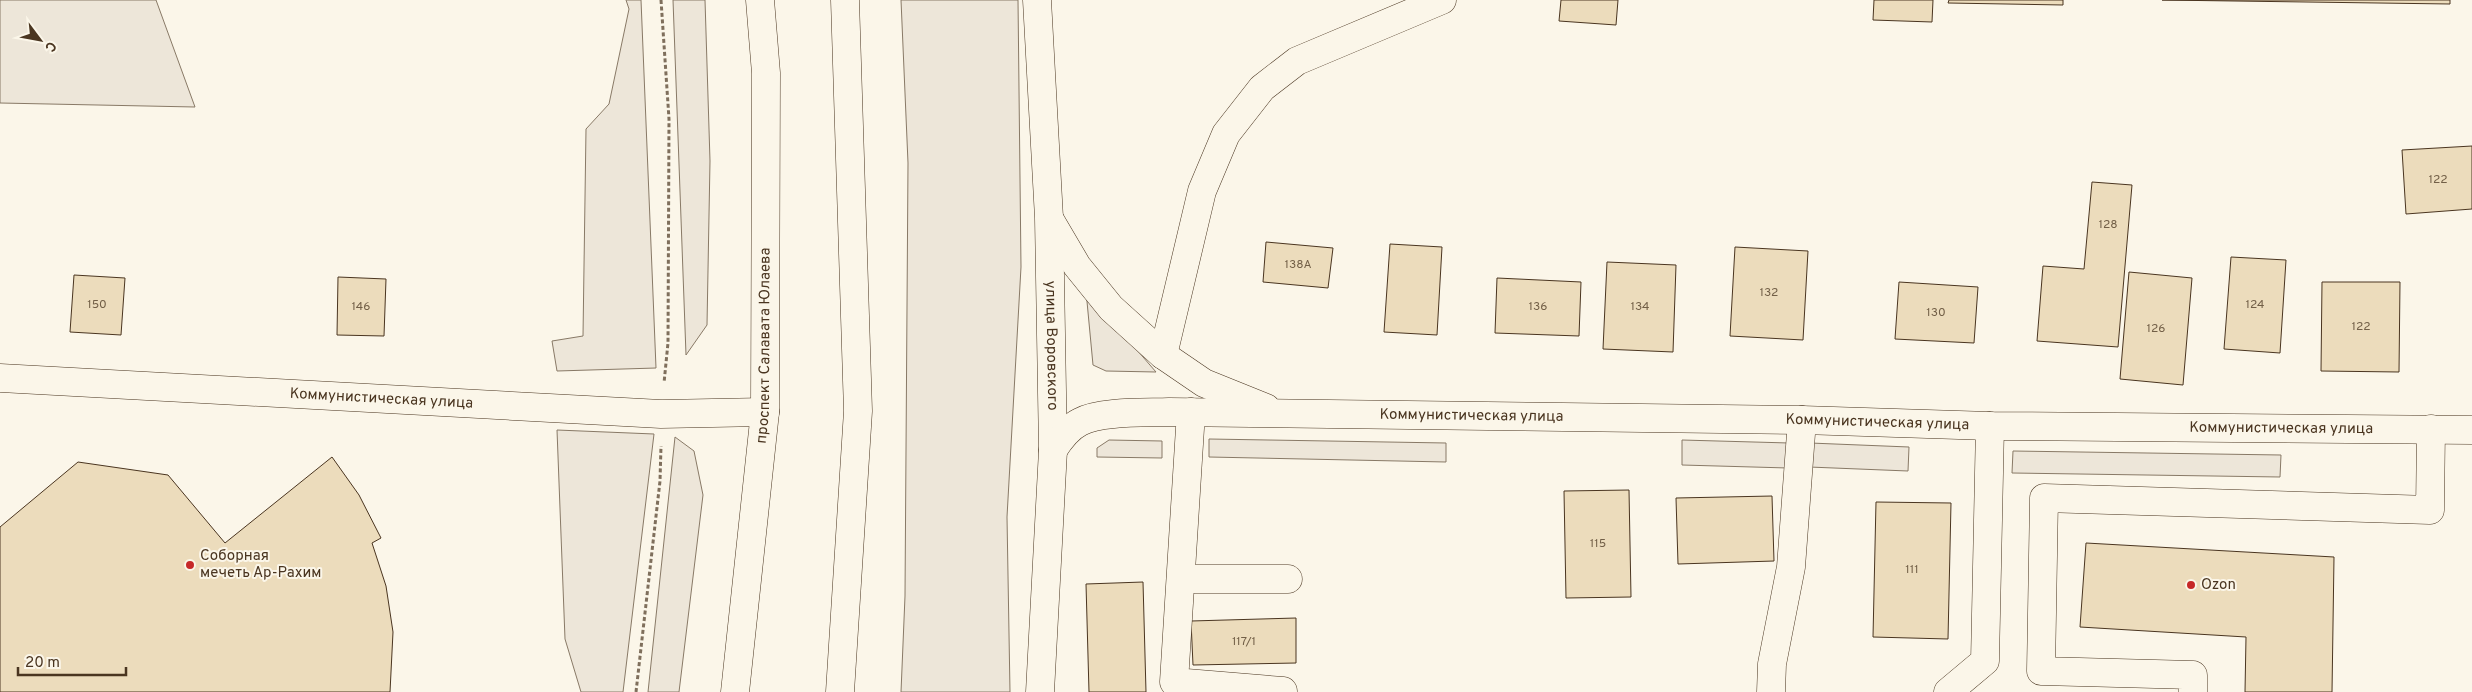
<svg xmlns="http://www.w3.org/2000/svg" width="2472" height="692" font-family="Overpass,sans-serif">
  <rect width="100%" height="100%" fill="#fbf6e9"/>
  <!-- green -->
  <path fill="#ede6d9" stroke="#887966" d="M0 0H156L195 107 0 103Z
    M626 0H641L656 368 557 371 552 341 583 336 586 129 609 104 629 9Z
    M673 0H705L710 161 707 325 686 355Z
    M901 0H1018L1021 267 1007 517 1010 692H901L905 596 908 163Z
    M1086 291 1156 372 1106 371 1093 365Z
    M557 430 654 434 623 692H581L565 639Z
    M675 437 694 451 703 495 679 692H648Z
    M1209 439 1446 443V462L1209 457Z
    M1109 440 1162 441V458L1097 457V448Z
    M1682 440 1789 443 1788 468 1682 465Z
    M1810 443 1909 447 1908 471 1809 467Z
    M2013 451 2281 455 2280 477 2012 473Z"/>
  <!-- building -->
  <path fill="#ecdcbc" stroke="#4a3520" d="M1561 0H1618L1616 25 1559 21Z
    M1874 0H1933L1932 22 1873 20Z
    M1949 0H2063V5L1948 3Z
    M2162 0H2450V4Z
    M2472 146V209L2406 214 2402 150Z
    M2092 182 2132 185 2118 347 2037 341 2043 266 2084 269Z
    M1266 242 1333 248 1328 288 1263 282Z
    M1390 244 1442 247 1437 335 1384 332Z
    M1735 247 1808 251 1803 340 1730 336Z
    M2231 257 2286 260 2280 353 2224 349Z
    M1607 262 1676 265 1673 352 1603 349Z
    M2129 272 2192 278 2183 385 2120 379Z
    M74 275 125 278 121 335 70 332Z
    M338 277 386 279 384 336 337 335Z
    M1497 278 1581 282 1579 336 1495 333Z
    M1899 282 1978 287 1974 343 1895 339Z
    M2322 282H2400L2399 372 2321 371Z
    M332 457 359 495 381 538 372 543 386 586 393 632 390 692H0V527L78 462 168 475 225 543Z
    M1629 490 1631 597 1566 598 1564 491Z
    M1772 496 1774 561 1678 564 1676 498Z
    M1876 502 1951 503 1948 639 1873 637Z
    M2086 543 2334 557 2332 692H2245L2246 637 2080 627Z
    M1143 582 1146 692H1089L1086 584Z
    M1296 618V663L1193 665 1191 621Z"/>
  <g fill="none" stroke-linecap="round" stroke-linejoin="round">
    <!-- minor casing -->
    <g stroke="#4a3520" stroke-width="29">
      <g id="minor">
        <path id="s1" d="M1037 0 1049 218 1053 450 1040 692"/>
        <path d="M1050 220 1077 266 1111 308 1163 355 1204 383 1266 408"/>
        <path d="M1163 355 1202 191 1226 134 1262 88 1297 61 1442 0"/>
        <path id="s2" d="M0 378 661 414 765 412"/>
        <path d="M1191 412 1174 682 1283 691"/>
        <path id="s3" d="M1053 450C1060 439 1068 428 1080 422 1100 411 1146 413 1169 412L1802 420 1990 426 2472 430"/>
        <path d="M1181 579H1288"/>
        <path d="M1771 692 1772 664 1791 567 1802 420"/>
        <path d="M1948 692 1985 661 1990 426"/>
        <path d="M2193 692V675L2041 671 2044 498 2430 510 2431 429"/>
      </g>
    </g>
    <!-- major casing -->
    <g stroke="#4a3520" stroke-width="29">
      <g id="major">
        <path id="s4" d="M735 692 765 412 766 73 760 0"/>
        <path d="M840 692 858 411 845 0"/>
      </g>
    </g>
    <!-- path -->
    <path stroke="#7f6f5c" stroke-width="3" stroke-dasharray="4 2.5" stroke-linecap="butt" d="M661 0 669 119 668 343 664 383
      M636 692 660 481 661 446"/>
    <!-- minor -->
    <use href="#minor" stroke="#fbf6e9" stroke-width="28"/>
    <!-- major -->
    <use href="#major" stroke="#fbf6e9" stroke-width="28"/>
  </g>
  <!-- markers -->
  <g fill="#c62828" stroke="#fbf6e9" stroke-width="2">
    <circle cx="190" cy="565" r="5"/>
    <circle cx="2191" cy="585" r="5"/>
  </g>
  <g text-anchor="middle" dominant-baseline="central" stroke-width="4" stroke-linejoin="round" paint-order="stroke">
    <!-- number labels -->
    <g font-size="12" fill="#725f47">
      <text x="2438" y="180">122</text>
      <text x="2108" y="225">128</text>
      <text x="1298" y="265">138А</text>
      <text x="1769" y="293">132</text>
      <text x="97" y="305">150</text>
      <text x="2255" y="305">124</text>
      <text x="361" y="307">146</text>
      <text x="1538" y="307">136</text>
      <text x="1640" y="307">134</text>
      <text x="1936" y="313">130</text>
      <text x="2361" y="327">122</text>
      <text x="2156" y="329">126</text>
      <text x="1598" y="544">115</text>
      <text x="1912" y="570">111</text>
      <text x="1244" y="642">117/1</text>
    </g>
    <!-- street labels -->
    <g font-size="15" fill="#4a3520" stroke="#fbf6e9">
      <text stroke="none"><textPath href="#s1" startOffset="346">улица Воровского</textPath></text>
      <text stroke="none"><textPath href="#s4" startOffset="348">проспект Салавата Юлаева</textPath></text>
      <text stroke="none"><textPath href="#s2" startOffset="382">Коммунистическая улица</textPath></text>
      <text stroke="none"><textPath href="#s3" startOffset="432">Коммунистическая улица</textPath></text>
      <text stroke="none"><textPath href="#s3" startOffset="838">Коммунистическая улица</textPath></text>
      <text stroke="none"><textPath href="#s3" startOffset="1242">Коммунистическая улица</textPath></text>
    </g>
    <!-- poi labels -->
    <g font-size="15" fill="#4a3520" stroke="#fbf6e9" text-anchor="start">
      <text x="200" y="556">Соборная<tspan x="200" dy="17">мечеть Ар-Рахим</tspan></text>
      <text x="2201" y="585">Ozon</text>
    </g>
  </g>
  <!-- north arrow -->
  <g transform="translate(40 40) rotate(122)" stroke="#fbf6e9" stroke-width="4" paint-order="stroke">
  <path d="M0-4L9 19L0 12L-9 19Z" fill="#4a3520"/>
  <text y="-8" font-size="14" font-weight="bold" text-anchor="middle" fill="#4a3520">С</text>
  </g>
  <!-- scale -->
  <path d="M18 667v8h108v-8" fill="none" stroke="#4a3520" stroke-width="2.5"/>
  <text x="25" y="667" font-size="15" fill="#4a3520" stroke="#fbf6e9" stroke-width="4" paint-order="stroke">20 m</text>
</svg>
